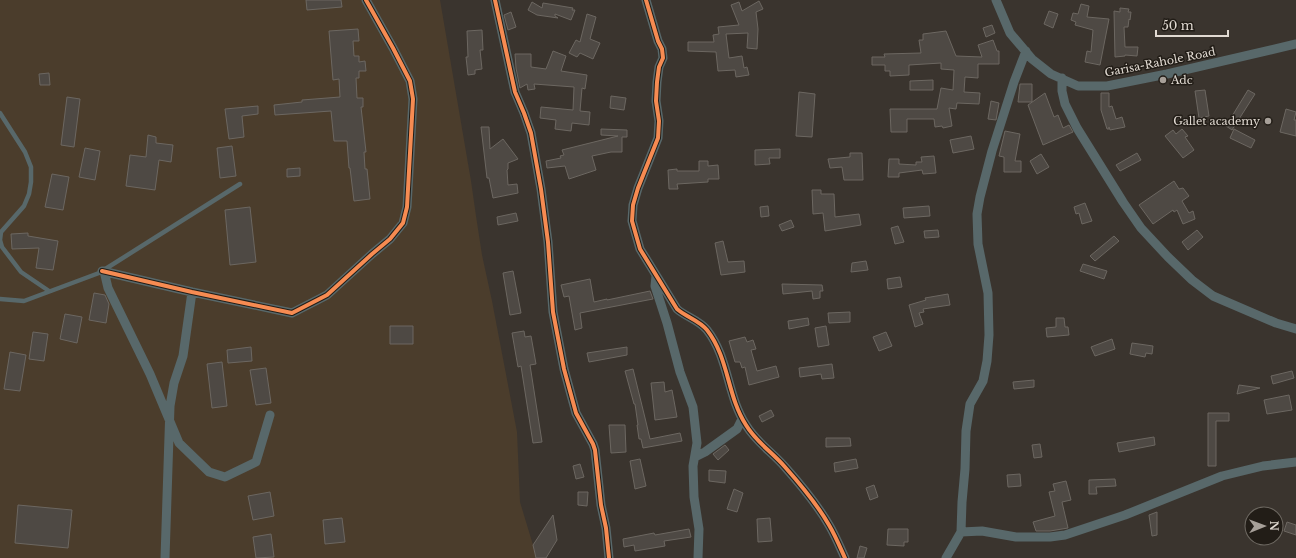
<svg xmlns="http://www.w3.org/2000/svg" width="1296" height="558" font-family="'Libre Baskerville',serif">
  <rect width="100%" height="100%" fill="#3a342e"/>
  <!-- built -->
  <path fill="#4b3d2c" d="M0 0H440L471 181 476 216 482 255 492 301 517 432 520 502 533 545 536 558H0Z"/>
  <!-- building -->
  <path fill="#4e4944" stroke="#6c6761" d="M306 0H341L342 7 307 10Z
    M759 1 763 9 756 12 758 29 757 49 747 48 748 33 726 34 729 58 742 56 744 68 747 67 749 75 736 77 735 70 718 71 716 52 688 51V42H714L713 35 719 34 718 27 739 25 731 5 739 2 742 11Z
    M532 2 542 8 543 3 573 8 572 10H575L571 20 555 14V16L558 18 537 15 528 10Z
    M1081 4 1089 6 1087 17 1109 19 1100 65 1085 62 1087 51 1091 52 1093 30 1075 25 1076 22 1071 20 1073 13 1078 14Z
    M1120 8 1129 9 1128 12H1131L1130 20 1129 19 1128 27H1124L1125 47H1138L1137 56 1125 55V56L1115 57 1114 11 1120 12Z
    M1049 11 1058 14 1053 28 1044 24Z
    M511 12 516 27 508 30 504 15Z
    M587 14 596 17 590 39 600 43 593 59 580 53 577 57 569 53 576 40 580 42Z
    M992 25 995 33 986 37 983 28Z
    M358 29 359 41H353L354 56H359V62L365 61 366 71H359V78H356L357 98H363V107H361L366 152H364L365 169H367L370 199 354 201 350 168H349L347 141H334L331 111 275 115 274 105 302 102V100L340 97 339 79 333 80 329 31Z
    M482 30 483 50H480L482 69 475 70V74L468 75 466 57H468L467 31Z
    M946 31 956 56 982 57 978 45 993 40 997 51H999V64H978V78L965 77 964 92 980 93 979 104 957 103 956 109 949 108 952 126 943 128 942 126 935 127 934 119H907V132H891L890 109H937L941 88 953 90 954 70 941 69V63L909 65V75L890 76V71H885V65H872V57H885L884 54 921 53 919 40H923V34Z
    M553 51 566 56 561 71 587 75 585 89 582 88 580 111 590 112 589 125 572 123 571 131 555 129 556 120 540 118 541 107 573 110 574 87 534 84 535 89 528 90 527 84 520 88 516 68 515 54H531V67L546 69Z
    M49 73 50 85H40L39 74Z
    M933 80V90H910V81Z
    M1020 84H1032V102H1018Z
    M1205 90 1209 116 1199 118 1195 91Z
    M1248 90 1255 94 1232 130 1226 126Z
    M799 92 815 94 812 137 796 136Z
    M1045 93 1054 117 1058 115 1063 128 1069 125 1073 132 1043 145 1028 105Z
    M1101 93H1109V107L1112 106 1116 119 1122 117 1125 127 1110 130 1109 127V129H1107L1101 110Z
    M611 96 626 98 624 110 610 108Z
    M67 97 80 99 74 147 61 145Z
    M991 101 999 103 996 120 988 119Z
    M258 106V114L242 116 244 137 229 139 225 109Z
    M1286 109 1296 112 1294 120H1296V136L1280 132Z
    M481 127H489L490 149 503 139 518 159 508 163V169L507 170 508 185 517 184 518 193 493 198 489 178H487Z
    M601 129 627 130V137H622V152H611L592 156 596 170 569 179 565 166 547 168 546 161 561 158 560 156 564 155 562 150 618 136 601 135Z
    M1182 129 1188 136 1185 137 1194 150 1183 158 1165 136 1173 130 1176 134Z
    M1234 129 1255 140 1251 148 1230 138Z
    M1005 131 1020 134 1015 161H1021V172H1004V157L999 156Z
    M148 135 156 137V143L173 145 171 162 159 160 155 190 126 186 130 155 146 157Z
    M971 136 974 149 953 153 950 140Z
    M232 146 236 176 220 178 217 148Z
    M85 148 100 151 95 180 79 177Z
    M780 149V158H769L770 164 755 165V150Z
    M850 153H862L863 180H844L842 167 830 168 828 159 850 157Z
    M1137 153 1141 160 1120 171 1116 165Z
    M1041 154 1049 167 1037 174 1030 161Z
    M934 156 936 173 923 174 922 170 899 173V177H888L889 159H899V164L916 165V162H922L921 157Z
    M699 161H708V166L718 165 719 179H708V182L677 184 678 189H669L668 170 677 169V171H699Z
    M300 168V176L287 177V169Z
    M52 174 69 177 63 210 45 207Z
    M1174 181 1179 189 1183 188 1189 196 1182 201 1189 213 1193 211 1195 219 1183 224 1177 210 1174 212 1173 210 1153 224 1139 205Z
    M812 190H821V194H834L835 217 859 214 861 225 825 231 823 213 813 214Z
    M1085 203 1092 221 1082 224 1079 213 1076 214 1074 207Z
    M768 206 769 216 761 217 760 207Z
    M929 206 930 216 904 218 903 208Z
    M250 207 256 262 230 265 225 210Z
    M516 213 518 221 498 225 497 217Z
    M791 220 794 227 782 231 779 225Z
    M898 226 904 242 895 244 891 228Z
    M938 230 939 237 925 238 924 231Z
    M1197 230 1203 237 1188 250 1182 242Z
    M28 233V236L58 241 53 270 36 268 39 248 12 249 11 234Z
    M1114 236 1119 241 1095 261 1090 256Z
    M723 241 728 262 744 261 745 272 721 275 715 243Z
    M866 261 868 270 851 272 852 263Z
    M1083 264 1107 271 1104 279 1080 271Z
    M513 271 521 313 510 315 503 273Z
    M900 277 902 287 888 289 887 279Z
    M590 279 594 302 607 299V300L650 291 653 299 580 313 582 328 575 330 569 296 564 297 561 285Z
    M782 284 822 285 823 291H820V298L813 299 812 291 783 294Z
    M94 293 105 295 109 304 106 323 89 320Z
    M948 294 950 305 923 309 924 312 919 313 923 324 915 327 909 305 926 300 925 298Z
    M850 312V322L829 323 828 313Z
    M65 314 82 317 77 343 60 339Z
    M808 318 809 325 789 329 788 321Z
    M1056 318H1064L1065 327H1068L1069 335 1047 337 1046 328 1056 327Z
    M390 326H413V344H390Z
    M826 326 829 345 818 347 815 328Z
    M524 331 525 337 531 336 536 364 530 365 542 442 533 443 521 366 518 367 512 333Z
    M33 332 48 334 44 361 29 359Z
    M886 332 892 346 879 351 873 337Z
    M745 337 747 342 753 340 756 349 751 350 757 371 776 366 779 377 749 385 745 367 742 368 740 362H735L729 341Z
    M1112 339 1115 349 1095 356 1091 347Z
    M1132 343 1153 346 1152 354 1146 353 1145 357 1130 354Z
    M251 347 252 361 228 363 227 350Z
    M627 347V355L589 362 587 353Z
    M10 352 26 355 20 391 4 389Z
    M222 362 227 406 212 408 207 364Z
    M832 364 834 378 822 379 821 374 800 377 799 368Z
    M266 368 271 403 256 405 250 370Z
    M633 369 646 422 650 439 680 433 682 441 643 448 641 439H639L637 425H638L635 404H634L625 371Z
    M1292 371 1294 378 1273 384 1271 376Z
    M1034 380V387L1014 389 1013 382Z
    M664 382 665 392 672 390 677 417 655 420 651 383Z
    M1239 385 1260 388 1237 394Z
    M1289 395 1292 410 1267 414 1264 400Z
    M771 410 774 416 762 422 759 416Z
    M1208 413H1229V421H1216V466H1208Z
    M609 425H625L626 452 611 453Z
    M1154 437 1155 445 1119 452 1117 443Z
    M826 438H850L851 446 826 447Z
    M1040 444 1042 457 1034 458 1032 445Z
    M725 445 729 450 718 460 713 454Z
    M640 459 646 486 635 489 630 461Z
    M856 459 858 468 835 472 834 463Z
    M580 464 584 477 576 479 573 466Z
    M709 470 726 471 725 483 709 481Z
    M1020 474 1021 486 1008 487 1007 475Z
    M1115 479 1116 486 1096 487 1097 494H1089V480Z
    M1066 481 1071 500 1062 502 1068 528 1050 531H1036L1033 522 1055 516 1049 492 1055 491 1053 484Z
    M874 485 878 497 870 500 866 488Z
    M734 489 743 493 737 512 727 509Z
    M270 492 274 516 253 520 248 496Z
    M578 492H588L587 506 578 505Z
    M18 505 72 510 68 548 15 543Z
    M1157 512V535L1152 536 1149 515Z
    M553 515 557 540 546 558H536L533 545Z
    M342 518 345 542 325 544 323 520Z
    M770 518 772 541 758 542 757 519Z
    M1287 522 1296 525V535L1284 531Z
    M689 529 691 537 664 541 665 546 635 551 634 545 624 547 623 539 654 533 655 535Z
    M888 529H908V542H904V546L887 545Z
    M271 534 274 557 256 558 253 537Z
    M860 546 867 548 864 558H857Z"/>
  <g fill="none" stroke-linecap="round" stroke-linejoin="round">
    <!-- service -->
    <path stroke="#58686a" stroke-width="4.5" d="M0 113 25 152 31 167V182L29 194 24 206 1 232 0 240 2 247 21 272 49 291
      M0 299 24 301 99 273 240 184"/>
    <!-- minor -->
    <path stroke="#58686a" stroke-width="9" d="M495 0 515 92 524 113 531 133 541 189 548 242 553 312 564 369 576 413 593 444 595 450 601 505 606 528 609 558
      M646 0 658 41 662 49 663 58 659 67 657 82 656 101 659 121 658 138 638 188 633 205 632 221 640 249 677 309C686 317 699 320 707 330 729 358 727 396 746 425 756 442 772 452 785 467 801 485 817 504 829 525 835 535 840 547 845 558
      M996 0 1010 33 1032 59 1051 74 1078 86H1107L1167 74 1296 44
      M1062 78V91L1065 104 1077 128 1123 202 1141 228 1168 257 1192 280 1213 296 1276 323 1296 329
      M102 271 192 292 292 313 327 295 372 254 390 239 403 223 407 207 413 99 410 81 393 48 366 0
      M104 271 108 288 150 374 179 443 209 472 225 477 256 462 270 415
      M656 276 655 286 667 323 680 372 693 407 697 443 693 466 694 497 699 529 698 558
      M695 457 705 452 737 429 742 419
      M961 532 982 531 1016 537H1050L1065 535 1125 515 1222 476 1263 466 1296 462
      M165 558 170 406 174 383 183 356 192 292
      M946 558 961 532 962 502 965 469 966 431 970 404 983 381 987 361 989 335 988 293 978 244 977 214 980 197 992 151 1014 82 1026 51"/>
    <!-- cycleway casing -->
    <g stroke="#221d17" stroke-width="6">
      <path id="cycleway" d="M495 0 515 92 524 113 531 133 541 189 548 242 553 312 564 369 576 413 593 444 595 450 601 505 606 528 609 558
        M646 0 658 41 662 49 663 58 659 67 657 82 656 101 659 121 658 138 638 188 633 205 632 221 640 249 677 309C686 317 699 320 707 330 729 358 727 396 746 425 756 442 772 452 785 467 801 485 817 504 829 525 835 535 840 547 845 558
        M102 271 192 292 292 313 327 295 372 254 390 239 403 223 407 207 413 99 410 81 393 48 366 0"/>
    </g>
    <!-- cycleway -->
    <use href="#cycleway" stroke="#f68b52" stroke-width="4"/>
  </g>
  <!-- markers -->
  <g fill="#a7a099" stroke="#221d17" stroke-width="1.5">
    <circle cx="1163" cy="80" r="4"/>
    <circle cx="1268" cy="121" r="4"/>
  </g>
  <g text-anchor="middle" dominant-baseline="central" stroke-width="3" stroke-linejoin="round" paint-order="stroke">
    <!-- street labels -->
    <g font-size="11" fill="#e1dad2" stroke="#221d17">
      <text transform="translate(1160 62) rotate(-11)">Garisa-Rahole Road</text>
    </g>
    <!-- poi labels -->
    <g font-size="11" fill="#e1dad2" stroke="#221d17" text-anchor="start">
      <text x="1171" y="80">Adc</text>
      <text x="1260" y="121" text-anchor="end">Gallet academy</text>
    </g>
  </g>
  <!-- north arrow -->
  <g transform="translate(1264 526) rotate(89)"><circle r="19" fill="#221d17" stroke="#6e6962"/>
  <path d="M0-3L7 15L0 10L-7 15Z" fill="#a7a099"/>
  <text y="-6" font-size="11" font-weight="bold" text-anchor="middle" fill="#e1dad2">N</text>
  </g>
  <!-- scale -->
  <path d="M1156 30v6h72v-6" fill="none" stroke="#e1dad2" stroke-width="2"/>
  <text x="1162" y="30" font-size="12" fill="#e1dad2" stroke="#221d17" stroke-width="3" paint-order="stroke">50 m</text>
</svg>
